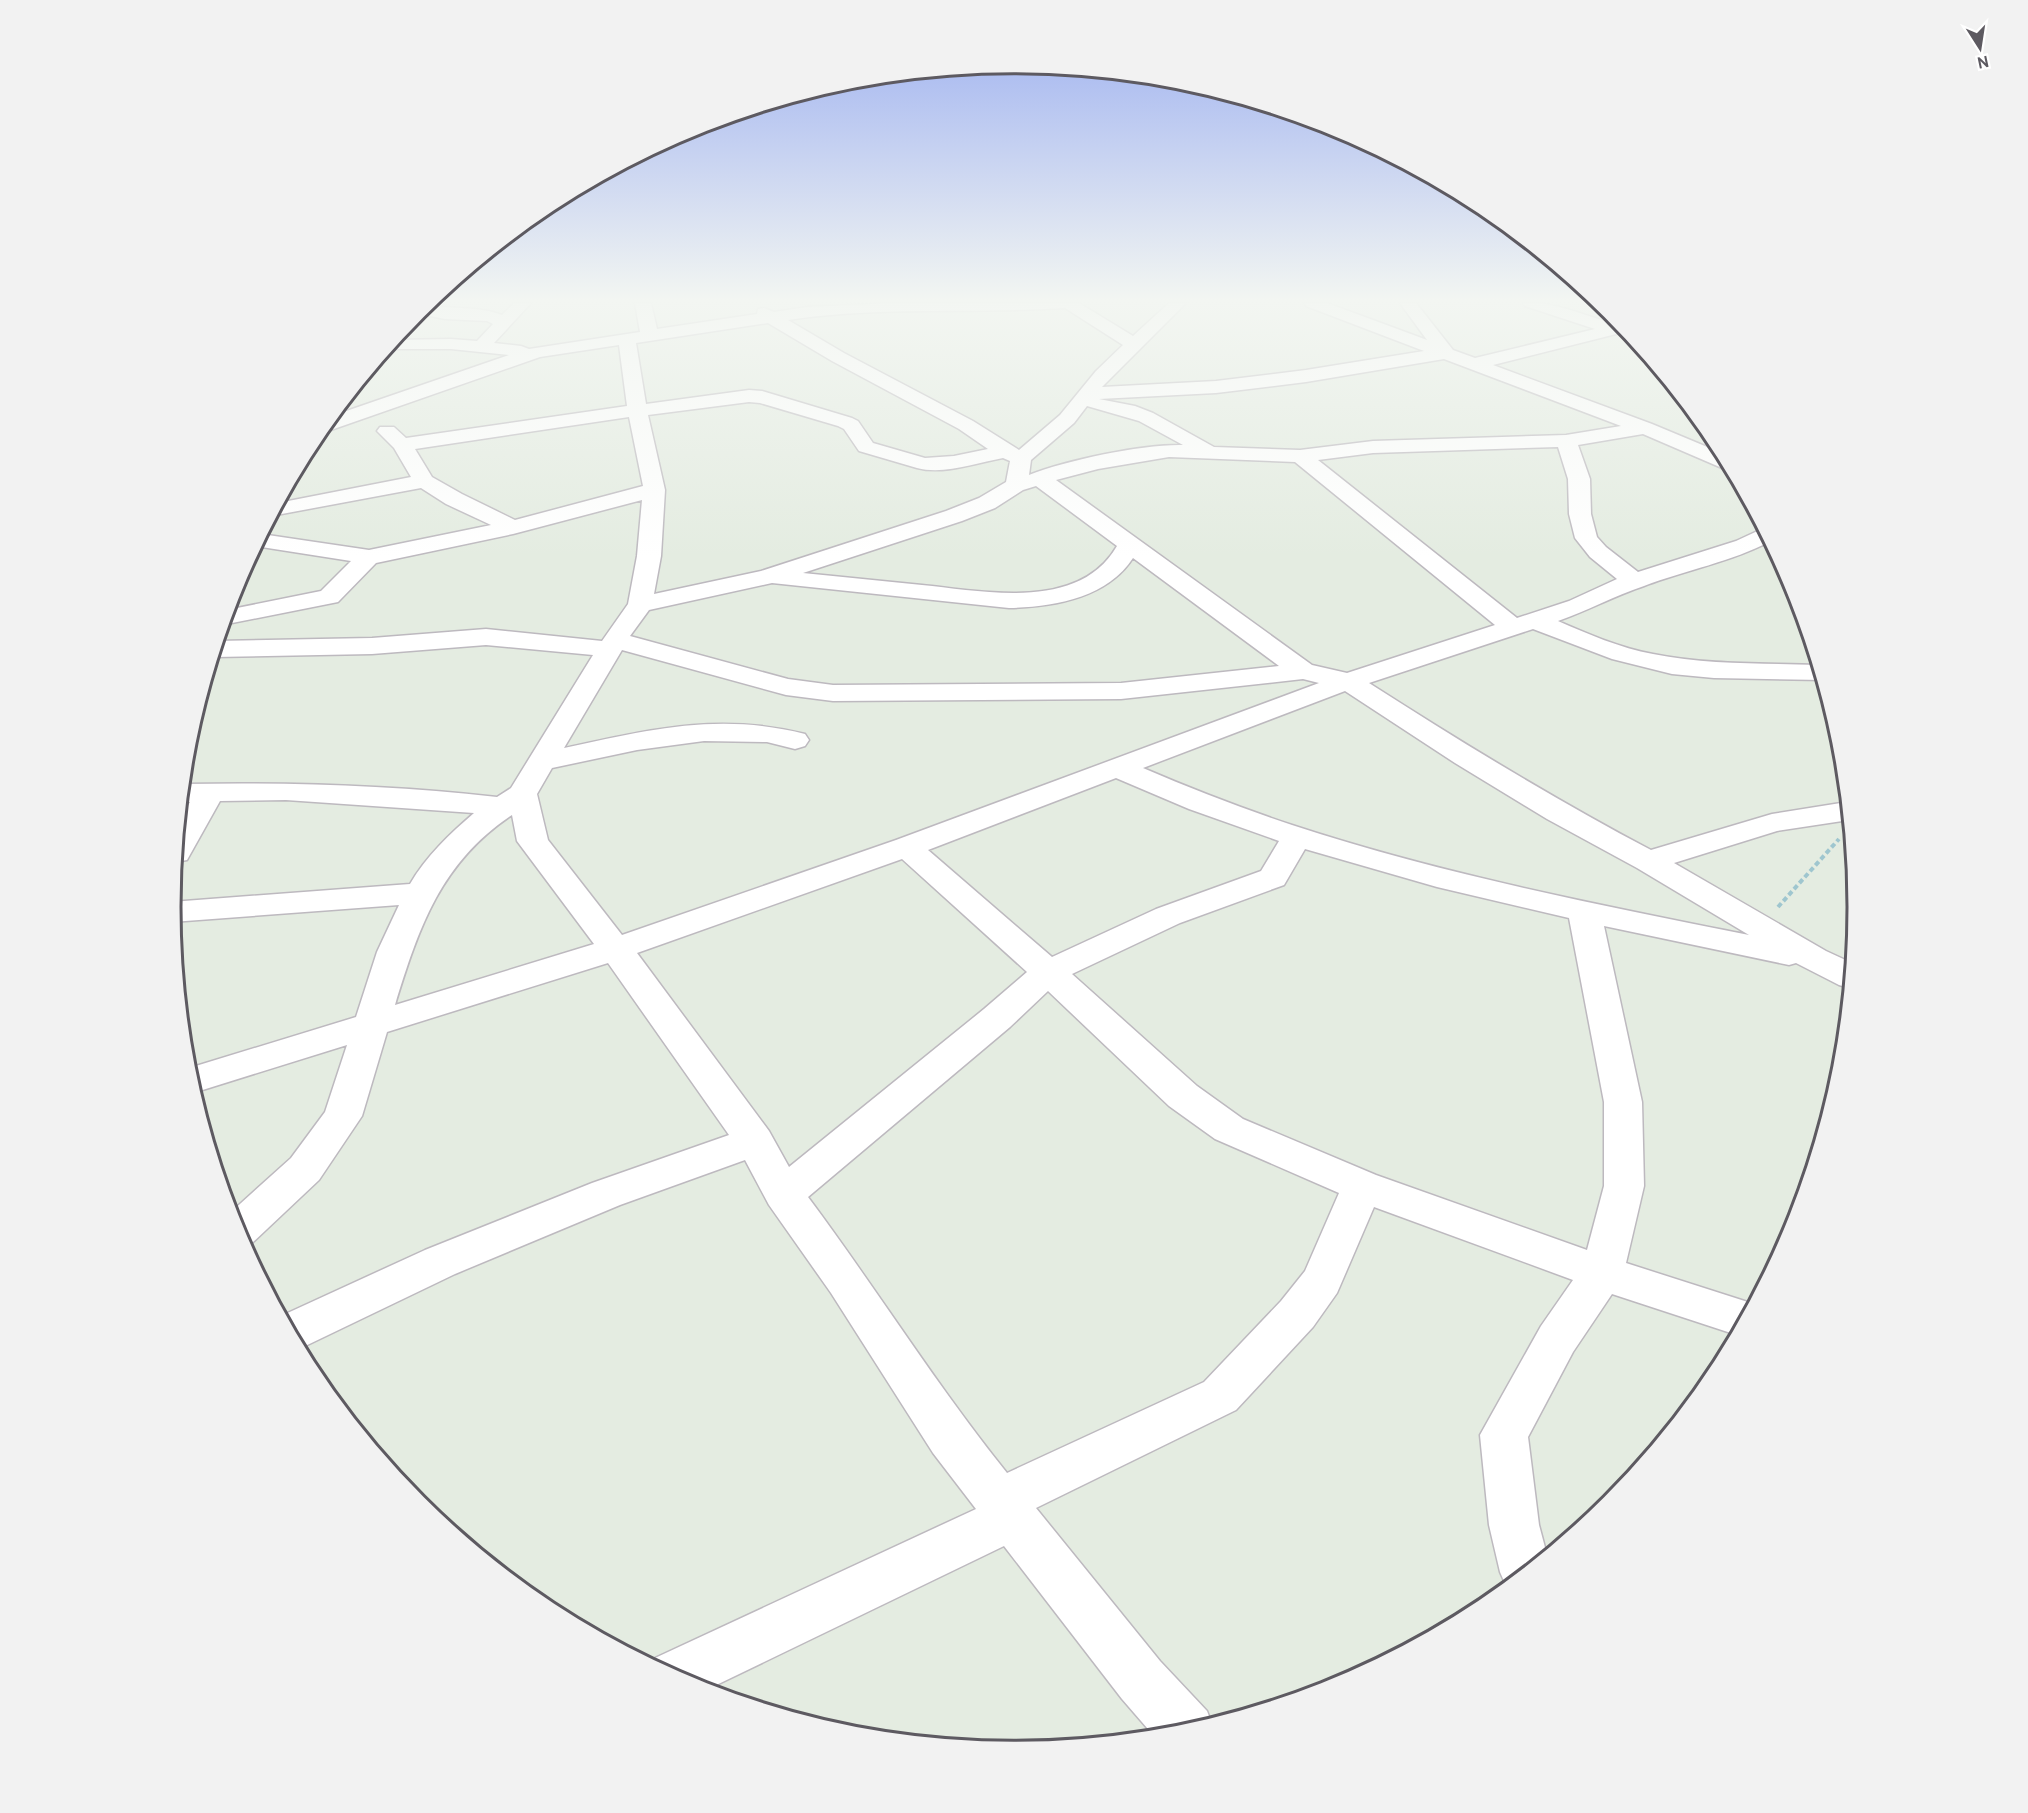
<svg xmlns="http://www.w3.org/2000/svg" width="2028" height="1813" font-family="Overpass,sans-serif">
  <rect width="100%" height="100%" fill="#e4ece1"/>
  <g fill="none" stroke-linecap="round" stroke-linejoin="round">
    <!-- minor casing -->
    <g stroke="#bdb9bf" stroke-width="3">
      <path id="minor" d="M514 303H531L494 343 521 346 529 349 640 332 635 303H651L657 329 757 314 758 309 764 308 774 312 807 307 893 303H1079L1133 336 1169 303H1186L1102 387 1216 381 1306 370 1424 351 1306 306 1304 303H1327L1427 340 1400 303H1416L1453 350 1475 358 1595 329 1525 306 1523 303C1554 301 1585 316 1615 324L1621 323 1628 331 1493 365 1652 424 1724 454 1732 469 1722 468 1643 434 1578 445 1590 479 1591 514 1597 537 1606 547 1638 572 1736 541 1764 528 1771 541C1731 562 1686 570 1644 586 1614 596 1587 611 1558 621 1588 634 1620 648 1653 654 1707 665 1763 663 1818 665L1823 680 1714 678 1672 674 1612 659 1533 629 1369 683C1461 742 1554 799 1651 850L1772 814 1847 802 1849 820 1777 831 1674 863 1826 951 1852 963 1849 988 1839 985 1796 963 1789 965 1604 926 1642 1102 1644 1186 1626 1263 1754 1304 1737 1335 1612 1294 1573 1352 1528 1437 1539 1525 1547 1555 1507 1588 1500 1572 1489 1525 1480 1435 1541 1326 1573 1280 1374 1207 1337 1293 1313 1327 1236 1410 1036 1508 1160 1661 1207 1711 1212 1724 1178 1734 1154 1736 1122 1699 1004 1546 706 1690 691 1686 652 1665 655 1658 976 1509 933 1453 831 1293 769 1205 745 1160 620 1205 455 1274 299 1349 281 1316 425 1250 592 1183 729 1135 608 963 387 1032 362 1116 319 1180 251 1244 244 1246 230 1213 291 1158 325 1112 347 1045 193 1093 187 1071 186 1069 356 1017 377 952 399 905 172 922 171 902 410 884C426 856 451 833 474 813L286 800 220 801 187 860 176 862 179 821 190 802H181L183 784C288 782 392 785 497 797L511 788 593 655 486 645 372 654 215 657 213 656 217 641 372 638 486 629 602 641 628 604 637 556 642 500 513 534 376 563 338 602 222 625 227 610 321 591 351 561 255 546 261 534 369 550 491 525 446 504 421 488 271 516 278 503 411 477 394 448 377 431 380 427H394L406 438 627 406 619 345 540 357 328 431 317 432 329 417 509 355 451 349H385L393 340 451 339 477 341 493 324 487 321 445 319 415 313 424 305C448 309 480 306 502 315ZM1065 308 1123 345 1096 371 1060 415 1019 450 973 421 844 353 788 320C879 306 973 314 1065 308ZM768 323 832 361 959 429 988 449 954 456 925 458 873 443 858 421 852 418 762 391 749 390 646 404 636 343ZM1444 359 1621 426 1566 435 1373 441 1300 450 1214 447 1153 413 1135 406 1099 399 1216 393 1306 382ZM749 402 760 403 838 426 844 429 859 451 917 468C944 475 976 463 1003 458L1010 461 1006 482 979 498 946 511 761 571 654 594 661 556 665 490 648 415ZM1087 406 1139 421 1183 445C1143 444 1067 460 1029 475L1031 460 1074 423ZM629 417 643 486 515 520 462 494 432 477 415 449ZM1558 447 1568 479 1569 514 1575 538 1590 557 1617 579 1569 601 1517 618 1318 460 1373 453ZM1169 457 1295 462 1495 625 1347 673 1312 665 1056 480 1098 469ZM1036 486 1117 546C1079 612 984 591 922 585 882 581 843 577 803 573L962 521 995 508 1023 490ZM1133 558 1279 666 1121 683 833 685 788 679 630 636 649 610 772 583 1009 608C1054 607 1107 598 1133 558ZM622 650 786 695 833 701 1121 699 1303 679 1319 683 896 840 622 935 548 840 537 794 552 768 637 750 704 741 767 742 795 749 805 746 809 740 805 734C718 712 649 730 564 748ZM1345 691 1455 763 1547 819 1637 868 1749 935C1595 904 1441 874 1292 825 1241 808 1192 789 1143 768ZM1116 778 1189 809 1279 841 1261 871 1156 909 1052 957 928 850ZM512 815 517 841 594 944 395 1005C419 927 441 862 512 815ZM1305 849 1437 887 1569 918 1604 1102V1186L1587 1250 1376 1175 1243 1119 1197 1086 1072 974 1180 923 1284 885ZM902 859 1027 972 984 1009 789 1167 769 1131 637 953ZM1048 991 1169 1106 1215 1139 1339 1193 1305 1271 1281 1301 1204 1382 1007 1473C936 1385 876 1288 808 1197L1010 1027Z"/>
    </g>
    <!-- path -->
    <path stroke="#9fc6cf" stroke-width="4" stroke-dasharray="5 3" stroke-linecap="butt" d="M1778 907 1839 839"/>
    <!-- minor -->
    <use href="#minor" fill="#fff" fill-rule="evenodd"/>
  </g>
  <!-- sky -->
  <linearGradient id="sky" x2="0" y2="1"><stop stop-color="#99adf0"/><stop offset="0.54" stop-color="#f3f6f2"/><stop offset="1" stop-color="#f3f6f2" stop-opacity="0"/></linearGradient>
  <rect width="2028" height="557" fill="url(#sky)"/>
  <!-- crop -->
  <path d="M0 0H2028V1813H0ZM181 907a833 833 0 1 1 1666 0a833 833 0 1 1-1666 0Z" fill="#f2f2f2" fill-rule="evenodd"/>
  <path fill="none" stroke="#5d5a61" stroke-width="3" d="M181 907a833 833 0 1 1 1666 0a833 833 0 1 1-1666 0Z"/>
  <!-- north arrow -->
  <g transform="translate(1980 48) rotate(168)" stroke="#ffffff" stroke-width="4.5" paint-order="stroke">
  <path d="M0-4.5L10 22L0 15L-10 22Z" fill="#5d5a61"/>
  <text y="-9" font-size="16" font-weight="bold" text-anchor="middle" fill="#5d5a61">N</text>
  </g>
</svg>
